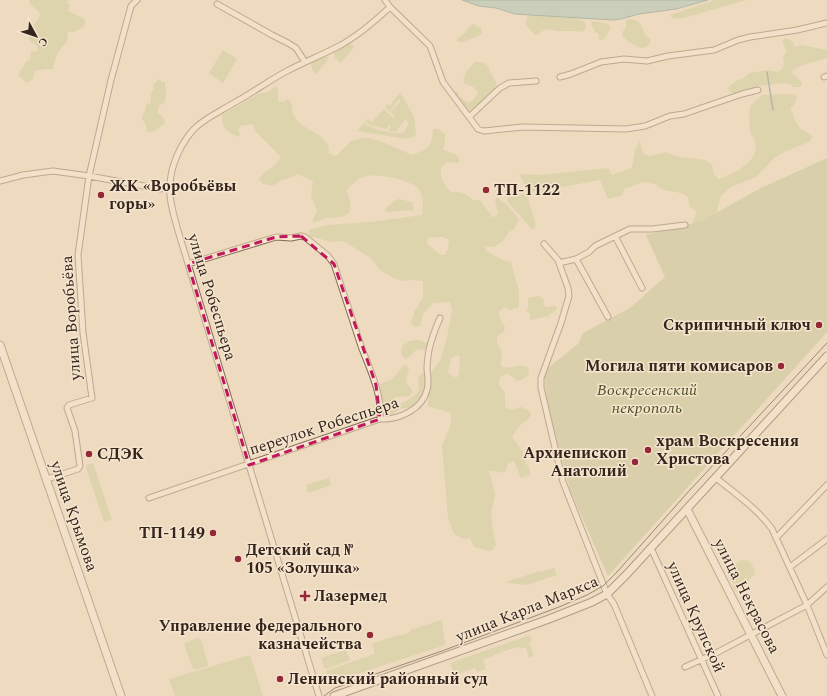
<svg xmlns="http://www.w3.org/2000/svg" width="827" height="696" font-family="Spectral,serif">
  <rect width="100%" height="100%" fill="#eddabf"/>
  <!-- green -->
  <path fill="#cbcb94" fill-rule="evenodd" d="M30 0H71L67 2 70 6 68 11 85 19 84 27 73 32H68L67 42C58 49 55 58 53 69H45L35 71C34 78 33 80 27 83L18 75 26 62 31 59 30 54 31 52 38 51 37 46 30 41 29 35 31 30 41 14 29 3Z
    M715 0H747L680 19 672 18 670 15Z
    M529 15 573 18 584 21 586 27 583 32 575 31H558L546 29 536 35 534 34 526 25 527 17Z
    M628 19C638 18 643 26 645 35L651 39C647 57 630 43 622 36L623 31 626 27V21Z
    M593 21 606 23 611 26C611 28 606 37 604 39L600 40 599 39V34L595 32 591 24Z
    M473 24 481 28 482 34 463 42H457V39L464 34 469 27Z
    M785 38 792 41 795 47 801 45 827 50V58L800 66 792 71 791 72 802 82 801 86 799 87H792L791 84 784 83 759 86 746 92 734 94 730 92 728 88 731 85 738 80 744 78 750 73 768 70 778 72 782 69 784 64 783 57 787 51 782 41Z
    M348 44 353 45 354 47 341 63 335 58 334 52Z
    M223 50 237 59 223 83 209 73Z
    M324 56 328 57 327 61 315 75 311 66 312 62Z
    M475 62H483L488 66 490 72 496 82 495 89 492 93 472 111 468 110 454 92 458 91 459 96 468 103C473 102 476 97 478 93 476 86 470 86 464 83L463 80 467 71Z
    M159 79 161 80V82H165L166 92 165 102 159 106 157 112 164 118 165 123C159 127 154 133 147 132L146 125 142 119C142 114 147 111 146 104L151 103C151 97 150 93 154 89L153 85Z
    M275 86 278 88V101L283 102 288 99 292 104C292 106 292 111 293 113 298 128 317 130 326 142 329 145 329 150 329 154L336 156 352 140C357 141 362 137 367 138 376 138 402 150 411 155 428 150 432 148 433 129H438L445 134V142L443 150 455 154 459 158V163L447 162C446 164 443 165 442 167 437 175 446 187 451 192 462 192 466 193 473 200H480L493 218 498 213 495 200 497 197 508 206 519 219 514 229 509 232 503 241 494 247H485L487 252C496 255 501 261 511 262L519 292V307L511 310 504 307 499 312V317L505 327 503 333 497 336C496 344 500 346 502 352 502 357 500 362 501 366 510 371 519 361 528 368L529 374 525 378 518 381 508 374H505L500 377C496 387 502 386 505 393V404L506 408 512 410 521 407 528 410 531 413 530 418 520 425 512 437 523 452 526 463 530 470V475L521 478 514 461 508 464 506 471 501 473 496 471H489L495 494 491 514 493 531 496 545 491 551 474 547 470 537 464 539 454 534 448 518 442 446 451 424V413L428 406V399L432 371 440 361 447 337 452 311 450 302 433 303 423 314 420 326 416 327 411 324 414 312 423 298V281L413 280 402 281 392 277 380 270 371 258 344 241 332 242 309 236V230L328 225 371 222 422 215C423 208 424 198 420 191 414 180 379 174 367 176 359 177 352 184 347 190 347 195 350 197 350 202 353 220 339 216 327 218 323 219 319 221 315 222H313V219L317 211 311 196 313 181 298 174C289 180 280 178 274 186L263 184 259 179C267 167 274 170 281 157L256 132 253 124 240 126 238 129 240 135 237 137 225 129 222 121V115L258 94 270 91ZM436 237H443L449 240 448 248 445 255H441L427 244V242L429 238ZM458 355 460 357C458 365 461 368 458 376L456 378 448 373C448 371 451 359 451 358Z
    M400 92 414 117 416 133 415 136 407 139 357 131 364 123C374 130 392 134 403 133L409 124 406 119 396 131 397 132 388 131 391 127 390 125 386 129 370 125 365 121 368 119 372 122 384 109 393 118 395 116 390 112 401 101 399 99 389 112 385 108 387 104 390 106Z
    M788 94 797 96 795 103 790 109C794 114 795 122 799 127 803 132 809 132 813 137L809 142 784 152 774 158 756 177 731 187 721 196 716 214 690 228 697 212 689 206 688 197 681 193 664 190 655 184 643 182 624 189 622 195 608 199 600 180 529 193 519 174 540 175 608 168 612 175 632 168 635 150 640 141 643 154 650 156 666 152 679 157 705 160 712 165 714 174 719 179C734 173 760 162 755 142 754 139 752 137 751 134 749 124 749 116 750 106L762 95Z
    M525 193 528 194C527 205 539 221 534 229L531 228 507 201 509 197 517 196Z
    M399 199 412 202 414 208 413 210 388 212 385 211 386 208 394 201Z
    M540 296 544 300 543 305C547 309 550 307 555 305L557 309 548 316 530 320V313L526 312 528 308V298Z
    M418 340 426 343H428L427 349 416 350 408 358H404L401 354 402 346 410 341Z
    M404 365H407L409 369C408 373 405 379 407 383 408 386 411 388 413 392L409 396 395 397 393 400V403L395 405C404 403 414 398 419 390L418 378 423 372 426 373C428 385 423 402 411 408 407 409 402 407 398 410 392 414 394 416 386 417L382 411 380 384 392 379Z
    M93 463 112 520 104 522 87 471 86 465Z
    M329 478 331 485 308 493 306 485Z
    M742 560 749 561 755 570 754 575C752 576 751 578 749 580 744 583 740 584 738 591H735L733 587 734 584 730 580 731 576 729 572V567Z
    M554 568 557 575 527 585 507 583 506 582 540 571 541 572Z
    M442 620 445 645 360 673 355 677 330 685 326 671 375 654 372 644 398 635 399 636 411 632 410 630Z
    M530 635 532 640 529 642 534 656 529 658 526 647 520 649 519 647 507 650 506 651H502V653H498V654H494V656L481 660H483L486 669 477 672 475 668 455 675 450 663Z
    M198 638 201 640 208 664 207 666 195 670 192 667 184 644 187 642Z
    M346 650 350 660 325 669 321 658Z
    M250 655 263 696H175L169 679Z"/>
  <!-- cemetery -->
  <path fill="#c0c093" d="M827 158V332L608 576 570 490 546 399 545 376 548 368 578 344 583 333 630 308 665 277 646 235 702 221 759 189Z"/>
  <!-- water -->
  <path fill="#a2bfb3" stroke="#6a8d80" d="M462 0H708L676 9 639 14 621 19 612 20 515 14 496 8 479 6Z"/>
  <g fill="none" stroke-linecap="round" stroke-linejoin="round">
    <!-- stream -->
    <path stroke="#6a8d80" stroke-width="1.5" d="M767 72 773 110"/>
    <!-- minor casing -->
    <g stroke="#866b58" stroke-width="7">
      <path id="minor" d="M385 0 390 7 430 46 443 82 478 129 484 131 523 127 626 129 645 126 670 116 684 114 742 94 758 90
        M217 4 272 35 288 43 296 48 305 62
        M560 77 571 74 601 62 624 59 647 61 668 56 714 50 738 40 750 37 797 30 827 23
        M824 77 827 76
        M469 117 500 88 509 83 536 81
        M0 181 23 175 53 171 89 176 161 189
        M615 236 642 288
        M544 244 558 260 568 288 569 296 561 323 541 378V388L563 482 607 594 614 604 652 696
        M576 259 608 317
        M559 263 576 259 589 252 595 246 630 229H652L685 225
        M188 264 276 237 291 238 301 236 305 237 328 256 334 264C343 291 352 319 361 346 370 370 382 393 380 419
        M715 477C734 493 757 508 772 529L807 605 827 655
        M47 479 78 469 80 466 75 431 67 408 69 405 92 398 83 333 78 255 89 176 111 80 131 6 137 0
        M149 498 380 419C398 420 422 410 427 390 429 383 428 376 427 369 427 363 428 356 429 350 431 341 436 327 440 318
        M776 538 827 485
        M651 548 718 696
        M790 567 827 539
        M685 667 718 652 807 605 827 587
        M319 696 179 234C175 220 168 198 170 184 171 165 181 143 194 129 205 118 219 112 232 104 251 94 268 81 287 71 304 62 322 55 339 46 358 36 374 22 390 7"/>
    </g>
    <!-- tertiary casing -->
    <g stroke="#866b58" stroke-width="9">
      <path id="tertiary" d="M0 345 121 696
        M687 509 782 696"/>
    </g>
    <!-- secondary casing -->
    <g stroke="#684c3b" stroke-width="9">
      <path id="secondary" d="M334 696 549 619 592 602 607 594 627 574 827 356"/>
    </g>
    <!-- minor -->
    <use href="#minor" stroke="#f8e8d2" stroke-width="5"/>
    <!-- tertiary -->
    <use href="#tertiary" stroke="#f8e8d2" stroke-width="7"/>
    <!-- secondary -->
    <use href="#secondary" stroke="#f8e8d2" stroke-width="7"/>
    <!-- tram -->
    <path stroke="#36251c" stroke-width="1" d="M324 696 335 688 442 651 559 607 587 595 603 586 617 572 689 491 827 343"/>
  </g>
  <!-- marked area -->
  <path d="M0 0H827V696H0ZM301 236 334 264 376 385 380 419 249 465 188 264 276 237Z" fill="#eddabf" fill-opacity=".55" fill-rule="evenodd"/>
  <path fill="none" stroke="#c2185b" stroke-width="3" stroke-dasharray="8 5" stroke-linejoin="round" d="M301 236 334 264 376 385 380 419 249 465 188 264 276 237Z"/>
  <!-- markers -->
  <g fill="#952836" stroke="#f5e5cf" stroke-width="1.5">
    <circle cx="486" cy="190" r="4"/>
    <circle cx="101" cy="195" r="4"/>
    <circle cx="819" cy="325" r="4"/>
    <circle cx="781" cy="366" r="4"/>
    <circle cx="648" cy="450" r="4"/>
    <circle cx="89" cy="454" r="4"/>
    <circle cx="635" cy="462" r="4"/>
    <circle cx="213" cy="533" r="4"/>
    <circle cx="238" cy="559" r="4"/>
    <path d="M303 590h4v4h4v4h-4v4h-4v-4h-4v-4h4z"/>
    <circle cx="370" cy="635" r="4"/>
    <circle cx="280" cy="679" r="4"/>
  </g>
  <g text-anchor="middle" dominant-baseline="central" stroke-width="3" stroke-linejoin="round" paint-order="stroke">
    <!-- poi labels -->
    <g font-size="16" font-weight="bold" fill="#36251c" stroke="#f5e5cf" text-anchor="start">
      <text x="109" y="186">ЖК «Воробьёвы<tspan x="109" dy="18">горы»</tspan></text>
      <text x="494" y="190">ТП-1122</text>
      <text x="811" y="325" text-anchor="end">Скрипичный ключ</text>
      <text x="773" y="366" text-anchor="end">Могила пяти комисаров</text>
      <text x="656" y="441">храм Воскресения<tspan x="656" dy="18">Христова</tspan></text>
      <text x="627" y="453" text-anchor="end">Архиепископ<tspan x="627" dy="18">Анатолий</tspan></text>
      <text x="97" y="454">СДЭК</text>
      <text x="205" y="533" text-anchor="end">ТП-1149</text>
      <text x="246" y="550">Детский сад №<tspan x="246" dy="18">105 «Золушка»</tspan></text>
      <text x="314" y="596">Лазермед</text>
      <text x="362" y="626" text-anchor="end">Управление федерального<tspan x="362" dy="18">казначейства</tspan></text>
      <text x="288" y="679">Ленинский районный суд</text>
    </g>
    <!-- street labels -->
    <g font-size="16" fill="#36251c" stroke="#f5e5cf">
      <text transform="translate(212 297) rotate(73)">улица Робеспьера</text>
      <text transform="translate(71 318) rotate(-94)">улица Воробьёва</text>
      <text transform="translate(324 426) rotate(-18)">переулок Робеспьера</text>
      <text transform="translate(74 516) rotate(71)">улица Крымова</text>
      <text transform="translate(747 596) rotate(63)">улица Некрасова</text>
      <text transform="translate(527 609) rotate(-22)">улица Карла Маркса</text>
      <text transform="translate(696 617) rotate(66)">улица Крупской</text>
    </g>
    <!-- park labels -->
    <g font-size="16" font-style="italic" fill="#4c5223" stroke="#f5e5cf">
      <text x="647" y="390">Воскресенский<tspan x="647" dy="18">некрополь</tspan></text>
    </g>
  </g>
  <!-- north arrow -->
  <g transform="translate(36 36) rotate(130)" stroke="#f5e5cf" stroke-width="3" paint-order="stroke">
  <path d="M0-3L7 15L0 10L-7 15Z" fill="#36251c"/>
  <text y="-6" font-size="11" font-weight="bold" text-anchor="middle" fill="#36251c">С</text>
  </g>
</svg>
